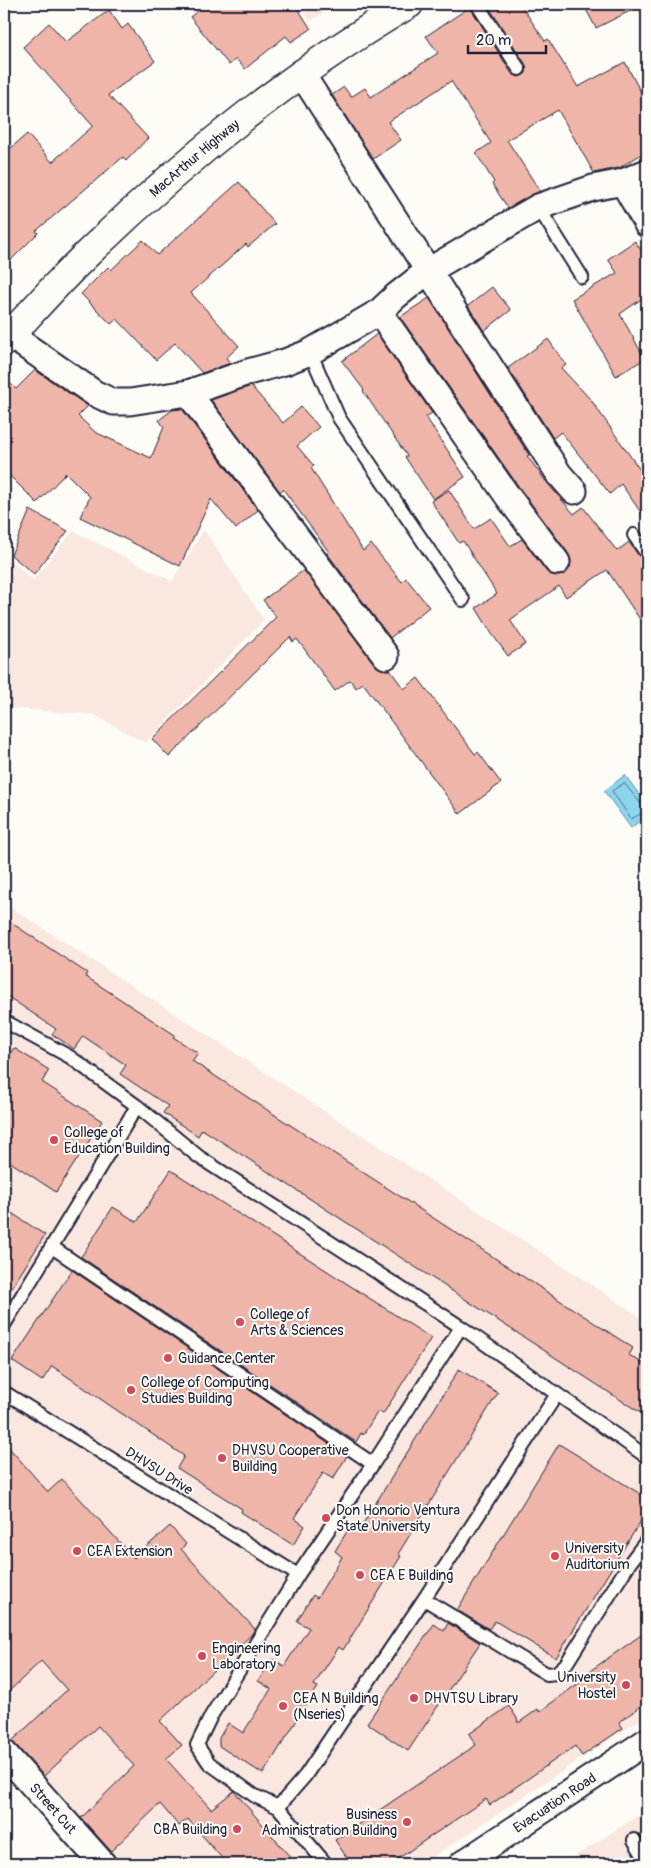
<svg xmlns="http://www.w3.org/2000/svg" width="651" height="1868" font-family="Pangolin,sans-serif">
  <rect width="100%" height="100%" fill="#fdfcf7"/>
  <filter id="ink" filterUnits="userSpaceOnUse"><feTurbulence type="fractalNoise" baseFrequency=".02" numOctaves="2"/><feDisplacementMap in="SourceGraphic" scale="10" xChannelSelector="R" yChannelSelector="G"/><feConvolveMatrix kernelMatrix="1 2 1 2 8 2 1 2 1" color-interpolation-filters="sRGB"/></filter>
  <g filter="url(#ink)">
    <!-- built -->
    <path fill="#f9e7e0" d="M299 4H338L310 21Z
      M204 530 264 620 145 743 95 715 9 708 4 704V555L33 580 73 531 172 581Z
      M4 903 647 1321V1715L422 1864H118L39 1783 4 1742Z
      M647 1810V1864H563Z"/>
    <!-- water -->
    <path fill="#8dd5ef" stroke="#628da7" d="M625 775 647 805V815L631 828 604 791Z"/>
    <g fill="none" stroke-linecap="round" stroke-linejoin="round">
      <!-- shore -->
      <path stroke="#4d6a83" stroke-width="1" d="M647 807 642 805 624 783 612 791 631 819 646 811 647 812"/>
    </g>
    <!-- building -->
    <path fill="#efb5a9" stroke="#22223b" d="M206 4H295L311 29 291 42 286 36 245 69 236 59 229 65 190 17Z
      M487 4H520L545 41 548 39 578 87 625 62 647 104V151L622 166V167L594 173 558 110 507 140 540 191 508 208 492 184 494 182 476 153 491 143 451 81 388 122 401 140 373 159 332 95 344 87 351 97 365 88 371 97 438 53 426 36 470 7 512 74 519 77 526 73V65Z
      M583 4H644L596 28Z
      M109 10 122 29 128 24 155 61 108 95 148 138 126 161 123 157 36 231 38 233 4 267V154L27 134 52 162 93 126 23 47 49 23 66 42Z
      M239 182 275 224 248 247 246 244 191 293 239 346 226 358 231 363 202 373 175 343 156 360 117 319 111 324 81 294 108 267 111 270 143 240 157 255Z
      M635 241 647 260V295L620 314 645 359 616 376 572 299 617 273 608 259Z
      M492 287 511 310 484 331 468 306Z
      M429 298 529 455 527 456 548 484 574 514 583 507 617 551 629 542 641 559 647 562V630L607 570 566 597 559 586 510 620 526 644 508 656 492 634 476 608 497 594 463 541 459 543 431 501 449 490 474 529 491 518 510 546 522 539 546 571 552 575 559 576 566 573 570 567 571 560 568 553 521 490 400 317Z
      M377 334 432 413 426 417 465 477 433 499 405 457 407 456 363 391 364 390 342 361Z
      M548 339 566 365 561 368 591 400 647 480V521L621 484 610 494 561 432 553 438 508 368Z
      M35 370 88 406 78 416 95 432 151 458 164 427 159 420 172 410 182 409 258 510 236 529 211 499 180 566 80 517 90 497 66 473 37 503 4 470V377L16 389Z
      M251 386 283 423 301 407 319 427 297 446 314 466 311 468 363 551 371 544 402 582 406 578 429 607 390 638 327 553 329 552 283 489 280 492 211 400Z
      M30 510 68 531 34 574 11 555Z
      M304 570 375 665 381 669 390 670 404 689 418 678 475 754 478 752 501 783 460 814 363 683 356 688 350 680 335 691 297 639 293 642 290 637 169 757 152 739 276 617 263 600Z
      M4 918 87 973 85 976 175 1035 173 1037 198 1053 192 1061 633 1348 629 1355 647 1366V1417L202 1129 198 1136 163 1113 168 1106 120 1074 126 1065 83 1036 74 1049 52 1034 56 1029 4 994Z
      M14 1048 49 1070 42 1082 102 1121 56 1192 4 1158V1063Z
      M171 1170 431 1338 383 1414 378 1411 363 1435 361 1433 356 1442 81 1257 113 1207 137 1222Z
      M4 1208 45 1235 4 1300Z
      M72 1270 347 1456 333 1479 323 1473 294 1518 305 1526 293 1545 241 1512 242 1509 177 1468 184 1456 52 1366 42 1381 12 1361Z
      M459 1369 498 1393 398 1554 401 1556 343 1650 339 1647 314 1685 318 1687 263 1774 219 1746V1738L228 1723 243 1733 271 1689 258 1681 273 1659 284 1666 309 1628 297 1621 313 1595 317 1598 342 1557 335 1551 351 1525 359 1530Z
      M4 1442 48 1492 62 1479 134 1558 170 1526 186 1544 181 1549 255 1629 251 1635 160 1721 182 1745 166 1759 211 1809 234 1791 296 1864H227L188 1819 179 1826 160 1804 111 1851 81 1818 134 1766 98 1726 44 1776 12 1741 67 1690 41 1661 4 1696Z
      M559 1444 647 1498V1511L556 1658 495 1621 489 1629 457 1610Z
      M448 1623 480 1643 408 1751 367 1723 434 1624 444 1631Z
      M647 1631V1702L619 1722 623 1728 582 1756 575 1746 490 1805 486 1799 390 1864H351L335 1840 476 1745 469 1734 509 1706 518 1720 517 1722H520L538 1709 539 1712 587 1677 584 1675Z"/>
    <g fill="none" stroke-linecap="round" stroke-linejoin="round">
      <!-- service casing -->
      <g stroke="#22223b" stroke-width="16">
        <path id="service" d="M477 4 519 69
          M538 207 582 277
          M310 352 339 418 463 600
          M634 535 647 554
          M4 1024 6 1022 70 1057 137 1106 199 1157 461 1327 647 1457
          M52 1247 373 1464
          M4 1325 137 1106
          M4 1392 298 1575
          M424 1599 547 1674 556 1673 566 1664 629 1564 647 1540
          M278 1807 305 1776 424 1599 557 1394
          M634 1840 647 1862
          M326 1864 278 1807 255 1796 209 1763 197 1745 211 1716 298 1575 373 1464 461 1327"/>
      </g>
      <!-- minor casing -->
      <g stroke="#22223b" stroke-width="29">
        <g id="minor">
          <path d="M301 73 559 474 574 491"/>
          <path d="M623 182 647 224"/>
          <path d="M379 312 509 498 557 562"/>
          <path d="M4 331 94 393 113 402H130L188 393 248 372 285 362 310 352 379 312 396 296 428 271 538 207 593 188 623 182 647 172"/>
          <path d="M188 393 386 656"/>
          <path id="s1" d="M4 1753 103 1864"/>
          <path id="s2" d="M462 1864 647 1741"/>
        </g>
      </g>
      <!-- secondary casing -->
      <g stroke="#22223b" stroke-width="31">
        <g id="secondary">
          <path id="s3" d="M4 342C30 314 56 284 84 257 183 161 290 74 409 4"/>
        </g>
      </g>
      <!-- service -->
      <use href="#service" stroke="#fdfcf7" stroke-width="12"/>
      <!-- minor -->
      <use href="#minor" stroke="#fdfcf7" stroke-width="25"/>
      <!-- secondary -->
      <use href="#secondary" stroke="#fdfcf7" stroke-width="28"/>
    </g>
  </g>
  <!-- markers -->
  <g fill="#d1495b" stroke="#fdfcf7" stroke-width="2">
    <circle cx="54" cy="1140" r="5"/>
    <circle cx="240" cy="1322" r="5"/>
    <circle cx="168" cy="1358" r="5"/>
    <circle cx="131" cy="1390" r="5"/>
    <circle cx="222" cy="1458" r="5"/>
    <circle cx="326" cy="1518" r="5"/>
    <circle cx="77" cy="1551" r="5"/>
    <circle cx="555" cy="1556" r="5"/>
    <circle cx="360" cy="1575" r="5"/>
    <circle cx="202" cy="1656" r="5"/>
    <circle cx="626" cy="1685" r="5"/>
    <circle cx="414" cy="1698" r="5"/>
    <circle cx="283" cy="1706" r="5"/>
    <circle cx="407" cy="1822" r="5"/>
    <circle cx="237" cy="1829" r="5"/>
  </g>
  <g text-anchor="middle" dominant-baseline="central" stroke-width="4" stroke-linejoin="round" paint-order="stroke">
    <!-- street labels -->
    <g font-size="14" fill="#22223b" stroke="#fdfcf7">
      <text stroke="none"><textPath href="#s3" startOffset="265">MacArthur Highway</textPath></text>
      <text transform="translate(159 1471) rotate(32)">DHVSU Drive</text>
      <text stroke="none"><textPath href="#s2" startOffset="111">Evacuation Road</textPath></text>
      <text stroke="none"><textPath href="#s1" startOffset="74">Street Cut</textPath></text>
    </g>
    <!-- poi labels -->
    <g font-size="14" fill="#22223b" stroke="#fdfcf7" text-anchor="start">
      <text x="64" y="1132">College of<tspan x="64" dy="16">Education Building</tspan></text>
      <text x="250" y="1314">College of<tspan x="250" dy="16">Arts &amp; Sciences</tspan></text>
      <text x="178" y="1358">Guidance Center</text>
      <text x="141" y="1382">College of Computing<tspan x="141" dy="16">Studies Building</tspan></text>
      <text x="232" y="1450">DHVSU Cooperative<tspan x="232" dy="16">Building</tspan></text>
      <text x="336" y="1510">Don Honorio Ventura<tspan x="336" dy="16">State University</tspan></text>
      <text x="565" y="1548">University<tspan x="565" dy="16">Auditorium</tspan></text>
      <text x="87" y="1551">CEA Extension</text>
      <text x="370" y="1575">CEA E Building</text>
      <text x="212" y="1648">Engineering<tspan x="212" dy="16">Laboratory</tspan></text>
      <text x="616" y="1677" text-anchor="end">University<tspan x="616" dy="16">Hostel</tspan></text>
      <text x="293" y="1698">CEA N Building<tspan x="293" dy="16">(Nseries)</tspan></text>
      <text x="424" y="1698">DHVTSU Library</text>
      <text x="397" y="1814" text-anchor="end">Business<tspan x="397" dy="16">Administration Building</tspan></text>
      <text x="227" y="1829" text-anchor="end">CBA Building</text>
    </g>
  </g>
  <!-- margin -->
  <rect width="651" height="1868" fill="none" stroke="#fdfcf7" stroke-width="20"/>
  <rect x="10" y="10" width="631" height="1848" fill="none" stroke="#22223b" stroke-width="2" filter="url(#ink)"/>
  <!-- scale -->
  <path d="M468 45v8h78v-8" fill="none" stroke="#22223b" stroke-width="2.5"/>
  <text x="476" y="45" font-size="15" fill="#22223b" stroke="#fdfcf7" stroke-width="4" paint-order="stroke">20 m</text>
</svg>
